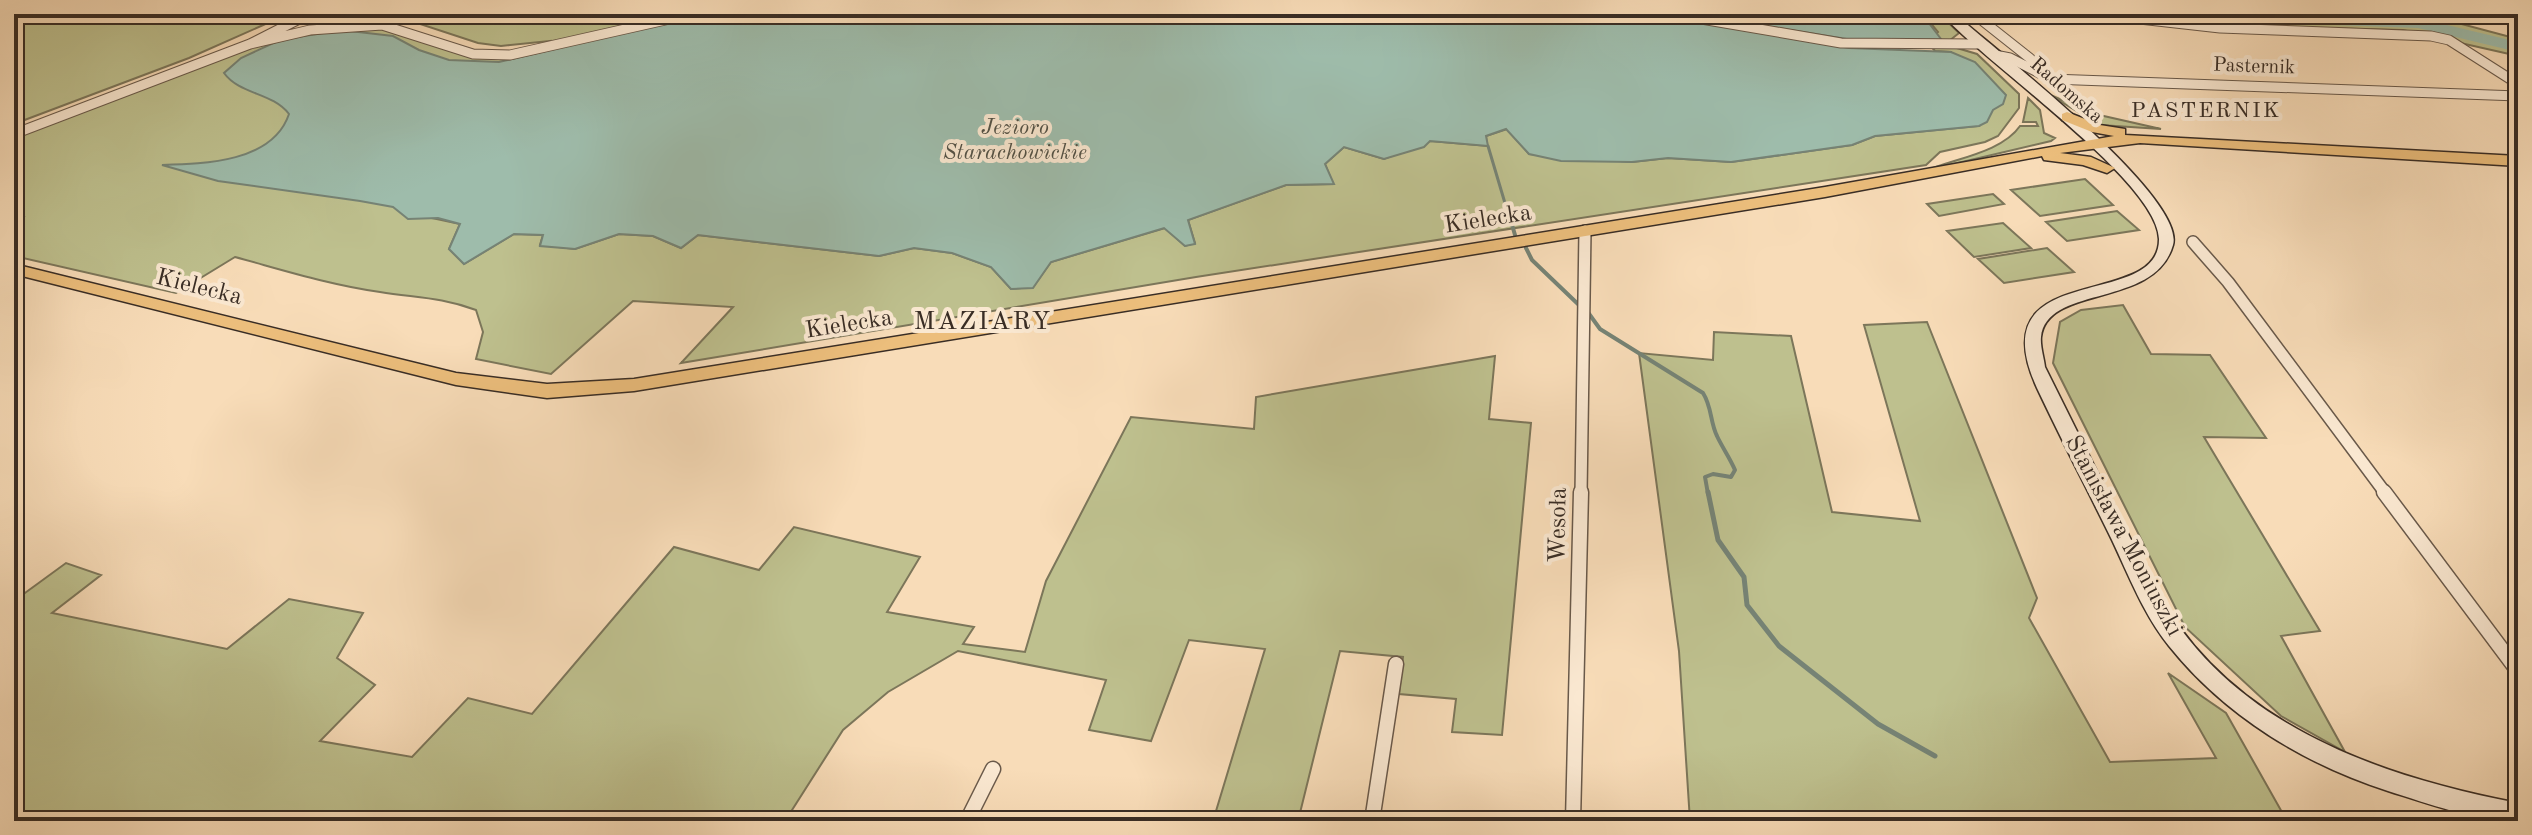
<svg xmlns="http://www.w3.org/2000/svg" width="2532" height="835" font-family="'Old Standard TT',serif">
  <rect width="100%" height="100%" fill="#f8dcb8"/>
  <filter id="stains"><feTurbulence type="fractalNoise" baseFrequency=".0025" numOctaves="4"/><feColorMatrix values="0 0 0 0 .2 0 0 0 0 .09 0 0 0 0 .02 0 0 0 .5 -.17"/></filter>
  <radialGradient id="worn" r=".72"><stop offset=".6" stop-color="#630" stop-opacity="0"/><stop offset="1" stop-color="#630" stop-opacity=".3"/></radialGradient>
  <!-- green -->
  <path fill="#bec08e" stroke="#7c765a" stroke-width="2" d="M14 14H288L189 58 14 124Z
    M321 14H754L432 218 460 224 449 249 464 264 514 234 543 235 540 245 575 249 619 234 653 236 681 248 698 235 879 256 914 248 952 253 991 267 1011 289 1033 287 1051 262 1165 228 1185 246 1195 243 1188 220 1286 185 1333 184 1325 164 1344 147 1384 159 1430 141 1487 146 1486 136 1507 129 1529 154 1632 162 1668 158 1731 162 1852 145 1875 136 1979 126 1951 52 1935 51 1928 43 1938 32 1923 14C1943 14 1946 21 1959 33L1949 41 1957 48 1977 54 2019 94V108L1998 136 1985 142 1940 152 1926 165 1196 277 681 363 733 307 633 301 551 374 476 359 483 332 476 310C440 297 417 298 380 292 330 285 283 270 235 257L176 293 14 256V222L23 217 14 215V130L298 31 378 25 469 56 535 53 549 41 501 46 478 43 399 17 326 22 313 18Z
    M2116 14H2424L2518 39V56L2403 30 2227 26Z
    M2048 94 2095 114 2161 129 2100 125Z
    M2028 98 2040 110 2044 133 2055 138 2051 141 1928 170C1957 158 2002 152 2020 126H2038L2036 122H2023Z
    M2085 179 2113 205 2040 216 2011 190Z
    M1993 194 2004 204 1939 216 1927 204Z
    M2117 211 2139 230 2067 241 2046 222Z
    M2003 223 2031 248 1974 257 1947 231Z
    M2047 248 2074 272 2004 283 1978 259Z
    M2123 305 2151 354 2210 355 2266 438 2204 437 2320 631 2281 636 2345 752 2281 716 2185 627 2053 363 2060 322 2081 310Z
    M1927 322 2037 598 2029 618 2110 762 2216 758 2168 673 2226 713 2287 821H1690L1679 651 1639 353 1713 360 1714 332 1791 336 1832 512 1920 521 1864 325Z
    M1495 356 1489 419 1531 423 1502 735 1452 732 1456 699 1399 694 1403 657 1340 651 1298 821H1213L1265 649 1189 640 1151 741 1089 730 1106 680 958 651 888 692 843 730 785 821H14V601L66 563 101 575 52 613 227 649 289 599 363 613 337 658 375 685 320 741 412 757 468 698 532 714 674 547 759 570 794 527 920 557 887 612 974 627 963 644 1025 652 1046 581 1131 417 1254 429 1256 397Z"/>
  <!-- water -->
  <path fill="#9ebcab" stroke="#768375" stroke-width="2" d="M702 14H1649L1849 48 1951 52 1975 62 2006 95 2003 104 1993 110 1987 122 1979 126 1875 136 1852 145 1731 162 1668 158 1632 162 1561 161 1529 154 1506 129 1486 136 1488 146 1430 141 1424 147 1384 159 1344 147 1325 164 1334 184 1286 185 1188 220 1195 244 1185 246 1164 228 1051 262 1033 288 1011 289 991 267 952 253 914 248 879 256 698 235 681 248 653 236 619 234 575 249 540 246 543 235 514 234 464 264 449 249 460 224 438 218 408 219 393 207 360 201 218 181 162 165C205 164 273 162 289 114 272 92 240 95 224 73L241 58 280 40 341 30 393 36 419 50 449 60 499 62Z
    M1692 14H1922L1941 39 1939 42 1859 41Z"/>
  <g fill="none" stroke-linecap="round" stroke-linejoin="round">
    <!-- stream-far2 -->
    <path stroke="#768375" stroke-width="3" d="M1488 146 1510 220"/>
    <!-- stream-far1 -->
    <path stroke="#768375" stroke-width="4" d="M1510 218 1515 235
      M1526 248 1532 260 1580 306
      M1587 311 1600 329 1703 393C1712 407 1710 422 1717 436 1722 447 1730 458 1735 470L1731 477 1713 474 1705 477 1708 494"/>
    <!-- stream -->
    <path stroke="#768375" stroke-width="5" d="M1708 492 1718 540 1744 577 1747 605 1779 646 1878 724 1935 756"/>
    <!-- river -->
    <path fill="#9ebcab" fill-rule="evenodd" d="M2163 14 2418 18 2518 42V52L2418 28 2171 19Z"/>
    <!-- street-far2 casing -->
    <g stroke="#69594a" stroke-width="11">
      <path id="street-far2" d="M1672 14 1841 43 1977 44
        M1974 14 2037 64
        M2095 14 2220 28 2431 36 2449 40 2518 84
        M250 44 310 30 382 25 473 54 510 55 692 14
        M1995 55 2010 58 2051 79 2518 96
        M14 134 250 44 309 14"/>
    </g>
    <!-- street-far1 casing -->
    <g stroke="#69594a" stroke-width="14">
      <path id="street-far1" d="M2193 242 2228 282 2386 494
        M1581 494 1585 231"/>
    </g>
    <!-- street casing -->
    <g stroke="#69594a" stroke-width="17">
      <path id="street" d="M2384 492 2518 671
        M967 821 993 769
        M1372 821 1396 664
        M1573 821 1581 492"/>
    </g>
    <!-- secondary casing -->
    <g stroke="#392d25" stroke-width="3">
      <path id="secondary" d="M1942 14H1955C1993 48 2187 197 2173 245 2155 309 2047 284 2041 337 2040 346 2044 358 2045 367L2155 588C2227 724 2377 776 2518 803V821C2475 821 2429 804 2388 791 2304 764 2225 716 2169 646 2144 615 2129 576 2112 540 2087 489 2061 439 2037 388 1977 257 2160 312 2159 239 2158 181 1983 62 1942 14Z"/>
    </g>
    <!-- primary casing -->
    <g stroke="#392d25" stroke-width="3">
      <path id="primary" d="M2067 112 2100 125 2125 129V135L2518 156V166L2140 143 2060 153 2091 157 2115 168 2107 173 2083 165 2044 160 2042 156 1825 197 634 391 547 398 456 385 14 274V264L456 373 547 384 634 379 1825 187 2114 136 2092 132 2062 120V114Z"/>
    </g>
    <!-- street-far2 -->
    <use href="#street-far2" stroke="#fae8d1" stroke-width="9"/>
    <!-- street-far1 -->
    <use href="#street-far1" stroke="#fae8d1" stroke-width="11"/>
    <!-- street -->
    <use href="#street" stroke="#fae8d1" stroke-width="14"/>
    <!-- secondary -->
    <use href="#secondary" fill="#fae8d1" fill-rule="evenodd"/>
    <!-- primary -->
    <use href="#primary" fill="#ecbe7c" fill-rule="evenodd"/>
  </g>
  <g text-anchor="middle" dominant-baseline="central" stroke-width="8" stroke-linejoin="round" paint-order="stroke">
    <!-- far-street labels -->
    <g font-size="20" fill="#392d25" stroke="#fae8d1">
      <text transform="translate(2254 67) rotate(2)">Pasternik</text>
      <text transform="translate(2066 91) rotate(41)">Radomska</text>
    </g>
    <!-- far-neighbourhood labels -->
    <g font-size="22" letter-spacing="2" fill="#392d25" stroke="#fae8d1">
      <text x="2206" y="111">PASTERNIK</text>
    </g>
    <!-- far-water labels -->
    <g font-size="22" font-style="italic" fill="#525146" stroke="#fae8d1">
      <text x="1015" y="128">Jezioro<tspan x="1015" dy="25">Starachowickie</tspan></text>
    </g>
    <!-- street labels -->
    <g font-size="24" fill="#392d25" stroke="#fae8d1">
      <text transform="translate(1488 220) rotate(-9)">Kielecka</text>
      <text transform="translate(199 288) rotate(14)">Kielecka</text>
      <text transform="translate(849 325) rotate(-9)">Kielecka</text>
      <text transform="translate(1559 525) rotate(-89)">Wesoła</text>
      <text transform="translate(2123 536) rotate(62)">Stanisława Moniuszki</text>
    </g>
    <!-- neighbourhood labels -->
    <g font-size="26" letter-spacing="2" fill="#392d25" stroke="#fae8d1">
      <text x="983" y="322">MAZIARY</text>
    </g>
  </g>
  <!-- margin -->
  <rect width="2532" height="835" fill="none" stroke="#f8dcb8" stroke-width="48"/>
  <rect x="16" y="16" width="2500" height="803" fill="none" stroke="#392d25" stroke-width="4"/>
  <rect x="24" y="24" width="2484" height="787" fill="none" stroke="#392d25" stroke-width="2"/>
  <rect width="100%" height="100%" filter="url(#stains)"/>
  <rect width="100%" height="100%" fill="url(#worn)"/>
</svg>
